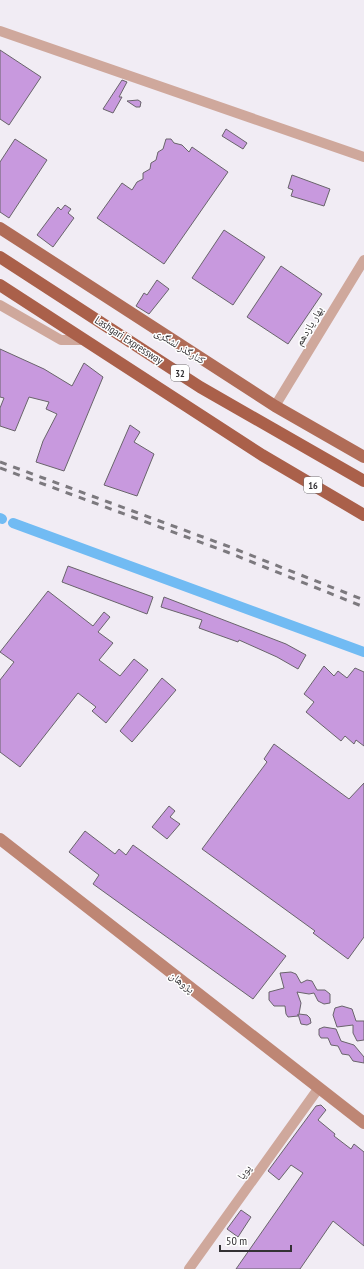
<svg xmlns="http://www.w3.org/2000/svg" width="364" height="1269" font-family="'PT Sans Narrow','Noto Naskh Arabic',sans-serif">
  <rect width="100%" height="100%" fill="#f1ecf4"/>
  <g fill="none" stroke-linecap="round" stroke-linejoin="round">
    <!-- canal -->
    <path stroke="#71bbf3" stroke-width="10" d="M0 518 2 519
      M13 523 364 652"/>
  </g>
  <!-- building -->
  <path fill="#c899de" stroke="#69646b" d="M0 50 41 77 9 125 0 119Z
    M122 80 127 82 119 97H122L113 113 103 109Z
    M138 100 141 102 140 107H136L127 101Z
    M226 129 247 143 243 149 222 136Z
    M15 139 47 160 9 218 0 212V162Z
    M166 139H171L174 143 182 145 189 152 192 147 228 172 164 264 97 218 122 183 132 190 137 182 143 179V173L150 169 151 163 156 160 158 152 163 149Z
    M292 175 330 189 324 206 291 196 293 190 288 188Z
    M65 205 71 209 68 213 74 218 53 247 37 235 58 207 61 210Z
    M224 230 265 257 233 305 192 278Z
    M281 266 322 294 288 344 247 317Z
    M157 280 169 289 149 314 136 306 144 293 147 295Z
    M0 349 44 369 72 386 84 363 103 377 64 471 36 462 43 441 57 414 46 409 49 402 29 397 15 431 0 426V408L4 398 0 397Z
    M130 425 140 432 134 442 154 454 137 496 104 485Z
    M68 566 153 597 147 614 62 582Z
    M48 591 93 626 104 612 110 617 98 632 113 643 99 660 120 676 134 659 148 670 106 723 92 711 96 707 78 693 20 767 0 752V680L14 662 0 652Z
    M164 597 286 644 306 655 298 669 277 657 239 640 238 642 199 628 202 620 161 607Z
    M324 666 334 676 338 671 347 678 355 668 364 672V746L356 740 354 744 345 736 341 741 306 712 314 702 304 694Z
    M162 678 176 690 132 742 120 731Z
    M274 744 349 799 364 783V937L348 959 313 933 315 931 202 849 267 762 264 759Z
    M169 806 175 811 170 817 180 824 167 839 152 827Z
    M85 831 115 854 119 849 126 855 133 845 286 956 253 999 93 884 99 875 69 852Z
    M291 972 296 974 301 983 307 980 312 981 317 990H325L330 994V1003L324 1004 318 1001 314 993 309 994 297 992 301 1003 299 1014 307 1015 310 1018 311 1023 307 1025 301 1024 298 1014V1016L288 1017 286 1014 285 1006H274L269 1000V992L284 988 280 973Z
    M342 1006 352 1009 356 1021H364V1040L357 1041 353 1033V1025L337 1027 333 1015 335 1008Z
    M324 1027 336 1029 341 1041 354 1045 364 1057V1063L353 1061 349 1055 342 1054 338 1046 331 1045 328 1038H321L319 1035V1029Z
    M321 1105 326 1110 318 1120 335 1134 334 1136 351 1149 354 1144 364 1152V1246L333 1221 300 1269H236L303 1173 291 1165 279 1180 268 1171 316 1106Z
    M241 1210 251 1217 238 1237 227 1229Z"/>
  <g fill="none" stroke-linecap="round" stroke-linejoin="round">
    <!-- minor -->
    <path stroke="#cfa89c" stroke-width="10" d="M0 31 364 157
      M0 305 61 340H82
      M275 406 364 260
      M189 1269 318 1089"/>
    <!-- secondary -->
    <path stroke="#be8674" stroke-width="12" d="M0 839 364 1123"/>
    <!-- primary -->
    <path stroke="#b06c57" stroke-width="12" d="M0 228 275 406 364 457"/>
    <!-- trunk -->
    <path stroke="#aa604a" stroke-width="12" d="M0 257 200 387 364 481
      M0 285 262 455 364 515"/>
    <!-- rail -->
    <path stroke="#7c797e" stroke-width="3" stroke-dasharray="7 7" stroke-linecap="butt" d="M0 462 230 547 364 600
      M0 468 227 552 364 607"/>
  </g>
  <g text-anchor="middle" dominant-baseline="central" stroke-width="3" stroke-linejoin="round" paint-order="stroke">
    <!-- shield labels -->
    <g fill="#fff" stroke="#706f71" stroke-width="1">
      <rect x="171" y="365" width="18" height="16" rx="3"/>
      <rect x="304" y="477" width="18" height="16" rx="3"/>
    </g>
    <g font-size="10" font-weight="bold" fill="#333134">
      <text x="180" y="373">32</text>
      <text x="313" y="485">16</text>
    </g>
    <!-- street labels -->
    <g font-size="11" fill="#333134" stroke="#fff">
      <text transform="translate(309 326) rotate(-59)">بهار یازدهم</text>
      <text transform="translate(129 340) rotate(33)">Lashgari Expressway</text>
      <text transform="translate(180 346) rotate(32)">کنارگذر لشگری</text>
      <text transform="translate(182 982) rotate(38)">پژوهان</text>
      <text transform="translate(244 1172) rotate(-54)">پویا</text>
    </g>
  </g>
  <!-- scale -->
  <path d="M220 1245v6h71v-6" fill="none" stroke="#333134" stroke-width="2"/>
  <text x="226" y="1245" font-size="12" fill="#333134" stroke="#ffffff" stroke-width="3" paint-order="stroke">50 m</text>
</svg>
